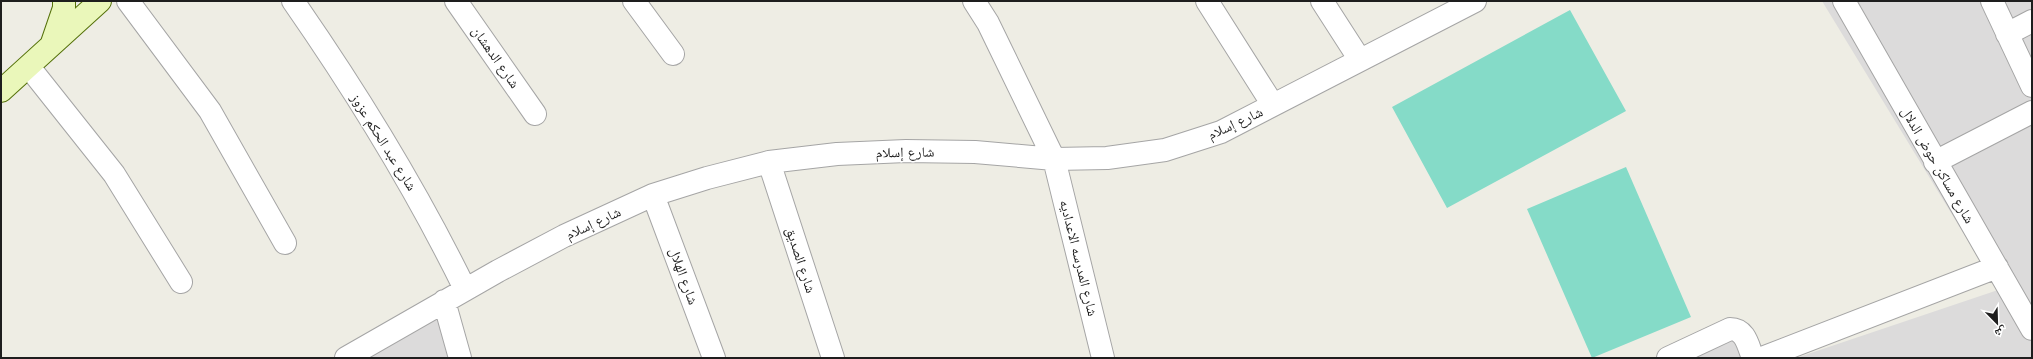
<svg xmlns="http://www.w3.org/2000/svg" width="2033" height="359" font-family="Jost,'Noto Naskh Arabic',sans-serif">
  <rect width="100%" height="100%" fill="#eeede4"/>
  <!-- residential -->
  <path fill="#dcdbdb" d="M1822 1H2032V358H1796L1998 290Z
    M444 301 453 358H350Z
    M1729 332 1750 358H1673Z"/>
  <!-- pitch -->
  <path fill="#85dbc8" d="M1570 10 1626 111 1447 208 1392 107Z
    M1626 167 1691 317 1592 358 1527 209Z"/>
  <g fill="none" stroke-linecap="round" stroke-linejoin="round">
    <!-- minor casing -->
    <g stroke="#a5a5a5" stroke-width="24">
      <path id="minor" d="M128 1 210 111 285 243
        M293 1C357 93 416 189 465 289
        M456 1 535 114
        M634 1 673 54
        M974 1 988 23 1054 159 1103 358
        M1207 1 1273 105
        M1322 1 1360 60
        M1844 1 2032 329
        M1992 1 2032 86
        M2007 34 2032 21
        M29 67 114 174 181 282
        M769 162 833 358
        M1935 162 2032 112
        M653 195 714 358
        M444 301 460 358
        M346 358 498 271 564 236 653 195 707 178 769 162 837 154 906 151 975 152 1054 159 1107 158 1165 150 1221 132 1475 1
        M1668 358 1730 329C1746 329 1748 346 1753 358
        M1762 358 1997 267"/>
    </g>
    <!-- secondary casing -->
    <g stroke="#547009" stroke-width="24">
      <path id="secondary" d="M52 43 64 8V1
        M1 91 100 1"/>
    </g>
    <!-- minor -->
    <use href="#minor" stroke="#fff" stroke-width="22"/>
    <!-- secondary -->
    <use href="#secondary" stroke="#eaf7ba" stroke-width="22"/>
  </g>
  <g text-anchor="middle" dominant-baseline="central" stroke-width="3" stroke-linejoin="round" paint-order="stroke">
    <!-- street labels -->
    <g font-size="14" fill="#1e1e1e" stroke="#fff">
      <text transform="translate(496 57) rotate(55)">شارع الدهشان</text>
      <text transform="translate(1235 123) rotate(-25)">شارع إسلام</text>
      <text transform="translate(384 142) rotate(58)">شارع عبد الحكم عزوز</text>
      <text transform="translate(905 152) rotate(-1)">شارع إسلام</text>
      <text transform="translate(1938 165) rotate(60)">شارع مساكن حوض الدلال</text>
      <text transform="translate(593 223) rotate(-25)">شارع إسلام</text>
      <text transform="translate(1079 258) rotate(76)">شارع المدرسه الاعداديه</text>
      <text transform="translate(801 260) rotate(72)">شارع الصديق</text>
      <text transform="translate(684 276) rotate(70)">شارع الهلال</text>
    </g>
  </g>
  <!-- border -->
  <rect width="2033" height="359" fill="none" stroke="#1e1e1e" stroke-width="4"/>
  <!-- north arrow -->
  <g transform="translate(1997 323) rotate(157)" stroke="#ffffff" stroke-width="3" paint-order="stroke">
  <path d="M0-3L7 15L0 10L-7 15Z" fill="#1e1e1e"/>
  <text y="-6" font-size="11" font-weight="bold" text-anchor="middle" fill="#1e1e1e">ش</text>
  </g>
</svg>
